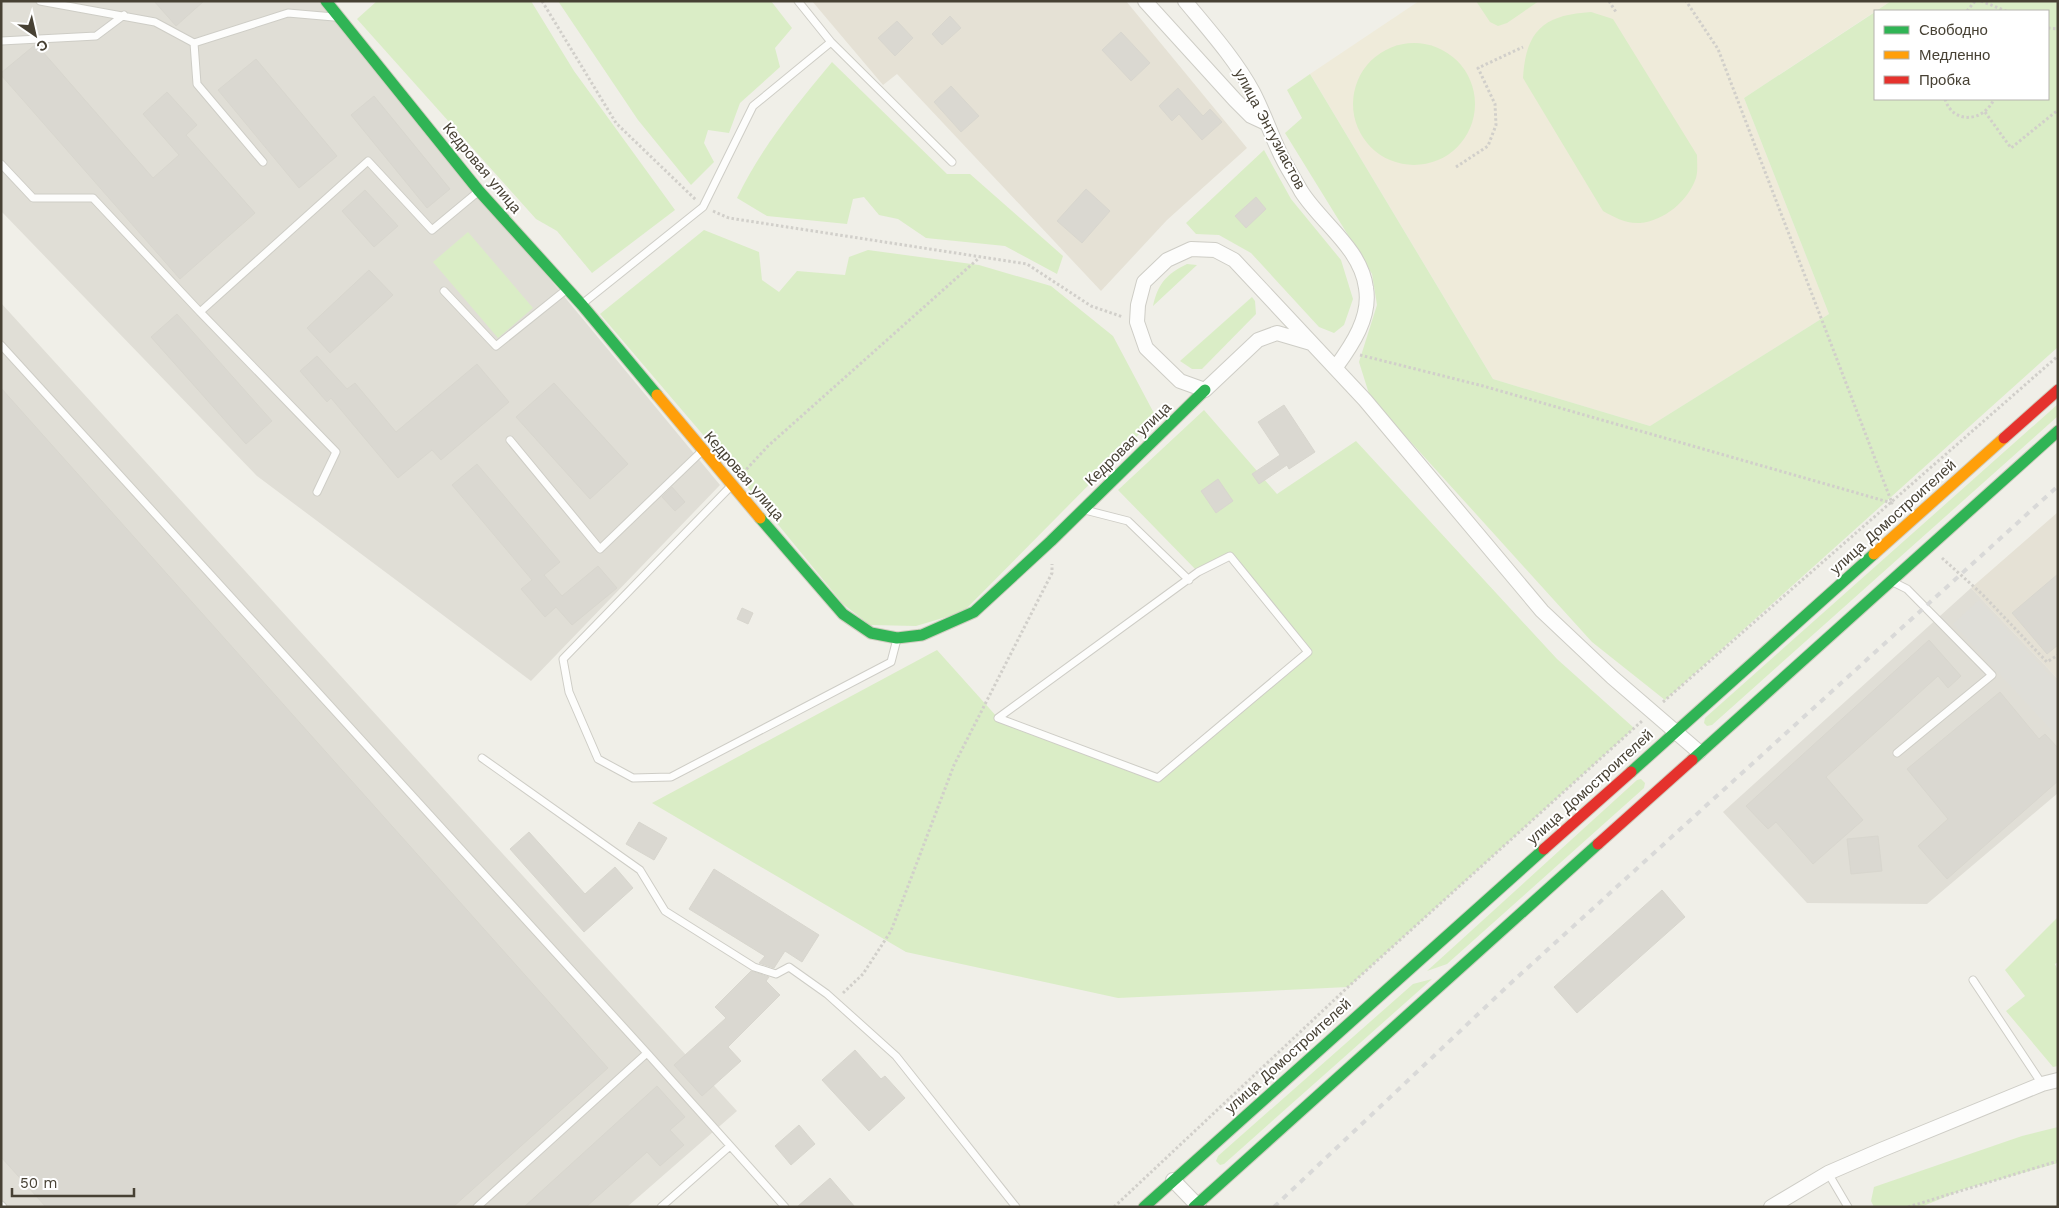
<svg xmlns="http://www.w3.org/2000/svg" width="2059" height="1208" font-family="'Work Sans',sans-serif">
  <rect width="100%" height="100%" fill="#f0efe8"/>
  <!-- residential -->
  <path fill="#e5e1d5" d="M812 1H1126L1247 148 1167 220 1101 291 897 74 883 85Z
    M2058 512V679L1971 588Z"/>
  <!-- industrial -->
  <path fill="#e0ded6" d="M1 1H320L720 485 531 681 257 476 1 211Z
    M1 303 737 1111 627 1207H1Z
    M1971 588 2058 679V793L1927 904 1807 903 1723 812Z"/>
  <!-- education -->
  <path fill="#efebda" d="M1419 1H1891L1744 98 1829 314 1650 426 1493 379 1310 74Z"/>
  <!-- green -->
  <path fill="#daedc6" d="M377 1H531L574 71 675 210 592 273 557 231 536 219 357 19Z
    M558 1H771L792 28 775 48 780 67 740 103 729 133 708 130 704 143 714 162 691 185 638 120Z
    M1476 1H1539L1507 23 1498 26 1490 22Z
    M1891 1H2058V347L1665 700 1592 642 1370 397 1359 362 1377 305 1372 274 1285 133 1302 118 1287 90 1310 74 1493 379 1650 426 1829 314 1744 98 1875 12V99H2048V11H1876Z
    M1591 12 1613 19 1697 155C1697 162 1698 171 1696 178 1688 201 1664 221 1640 223 1626 224 1614 217 1603 211L1523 78C1526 29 1545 15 1591 12Z
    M1353 104a61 61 0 1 1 122 0a61 61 0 1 1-122 0Z
    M832 62 947 174H970L1063 256 1057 274 1005 246 926 238 898 219 879 215 864 197 853 199 847 224 767 216 737 198C760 149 797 104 832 62Z
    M1264 150 1291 199 1341 260 1353 299 1344 325 1334 333 1319 327 1251 253 1219 235 1196 234 1186 223Z
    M704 230 759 252 762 280 779 292 797 271 845 275 849 257 868 250 979 265 1051 286 1113 336 1156 417 963 612 916 626 870 625 843 604 745 484 600 314Z
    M468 232 533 308 498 338 433 262Z
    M1187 264 1197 265 1153 306C1158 284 1166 274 1187 264Z
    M1252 297 1255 301 1256 314 1202 369H1192L1180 361Z
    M2058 404V416L1712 725 1707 726 1704 723 1705 718Z
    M1204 410 1277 494 1356 441 1557 659 1634 728 1348 987 1118 998 906 952 652 803 937 650 998 718 1159 777 1308 652 1230 556 1198 572 1118 490Z
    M1641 779 1645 783 1644 788 1447 964 1427 971 1637 780Z
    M2058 917V962L2055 964 2058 971V1066L2053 1067 2006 1011 2025 996 2005 970Z
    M1432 979 1224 1164 1220 1165 1216 1161 1218 1156 1413 984Z
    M2058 1127V1163L1964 1189 1921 1207H1874L1871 1201 1874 1187 2022 1136Z"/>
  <!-- parking -->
  <path fill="#dfded8" d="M1979 600 2058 684V737L1953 624Z"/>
  <!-- building -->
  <path fill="#dad8d1" stroke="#d8d6ce" d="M154 1H204L176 26Z
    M950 16 961 28 942 45 932 34Z
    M897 21 913 38 895 56 878 38Z
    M1121 32 1150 63 1131 81 1102 50Z
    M36 44 153 178 179 155 143 114 167 92 197 125 186 135 255 213 180 279 1 75V73Z
    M256 59 337 156 299 188 218 90Z
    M951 86 979 116 961 132 934 102Z
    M1178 88 1203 116 1210 109 1222 122 1202 140 1179 114 1172 121 1159 106Z
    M374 96 450 189 427 208 351 115Z
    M1086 189 1110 211 1082 243 1057 221Z
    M365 190 398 226 374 247 342 211Z
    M1256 197 1266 209 1246 228 1235 216Z
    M369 270 393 295 330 353 307 328Z
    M177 314 272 421 246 444 151 337Z
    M317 356 347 389 355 383 396 432 477 364 509 402 441 460 432 450 398 478 331 398 327 402 300 371Z
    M554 383 628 464 590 499 516 417Z
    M1 388 608 1068 453 1207H46L1 1157Z
    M1284 405 1315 452 1289 469 1287 465 1259 484 1252 474 1280 455 1258 422Z
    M477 464 560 562 544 575 562 596 598 566 617 588 572 625 556 607 545 617 521 589 532 580 452 485Z
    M1218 479 1233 501 1216 513 1201 491Z
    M672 487 685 502 675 511 662 497Z
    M2058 574V645L2047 654 2012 613Z
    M742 608 753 613 748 624 737 619Z
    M1929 640 1961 676 1948 688 1938 676 1826 777 1863 820 1813 864 1776 822 1768 829 1746 806Z
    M2000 692 2039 739 2045 734 2058 748V781L1947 879 1918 846 1948 819 1907 769Z
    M639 822 667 838 654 860 626 844Z
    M529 832 585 894 615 867 633 888 584 932 510 849Z
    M1878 836 1882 871 1851 874 1847 839Z
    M714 869 819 935 802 962 785 951 774 968 759 963 765 956 689 909Z
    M1662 890 1685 917 1577 1013 1554 987Z
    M751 971 769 977 766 981 780 995 728 1047 741 1061 702 1096 674 1065 726 1018 715 1007Z
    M855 1050 881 1079 885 1076 905 1098 869 1131 822 1080Z
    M657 1086 685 1117 670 1130 684 1145 660 1166 647 1152 586 1207H524Z
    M799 1125 815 1144 791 1165 775 1146Z
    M830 1178 855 1207H797Z"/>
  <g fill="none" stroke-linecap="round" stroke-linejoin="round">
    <!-- lane casing -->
    <g stroke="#cecdc6" stroke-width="9">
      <path id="lane" d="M40 1 155 22 194 43 288 13 334 17
        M798 1 831 42
        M1 41 96 36 124 15
        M194 43 197 84 263 162
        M1 164 33 198H93L200 312 368 161 432 230 479 191
        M444 291 496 346 567 289
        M582 304 703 207 753 106 831 42 952 162
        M200 312 336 452 317 492
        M1 345 647 1053 785 1207
        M510 440 600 549 702 451
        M732 485 563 659 569 692 598 759 633 778 671 777 891 662 897 639
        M1085 510 1128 521 1189 580
        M1230 556 1308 652 1158 778 998 718 1198 572Z
        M1893 582 1907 589 1992 675 1897 753
        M482 758 640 870 665 911 754 967 776 974 789 967 827 994 896 1056 1016 1207
        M1973 980 2042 1084
        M1828 1173 1848 1207
        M1 1205 3 1207
        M477 1207 647 1053
        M661 1207 730 1146"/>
    </g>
    <!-- street casing -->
    <g stroke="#cecdc6" stroke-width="16">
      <path id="street" d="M1145 1 1235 100 1251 116 1266 123
        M1185 1C1209 30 1235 59 1253 92 1263 111 1270 132 1279 151 1285 165 1294 178 1301 191 1321 223 1361 248 1366 288 1371 317 1352 345 1336 367
        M1311 343 1277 333 1258 340 1205 390 1180 381 1146 348 1137 322 1138 305 1144 282 1167 260 1191 249 1215 250 1234 260 1365 400 1542 611 1612 677 1699 752
        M1173 1180 1199 1207
        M1771 1207 1828 1173 1881 1150 2042 1084 2058 1080"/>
    </g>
    <!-- fast casing -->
    <g stroke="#d0cdbf" stroke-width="13">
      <path id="fast" d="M326 1 479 191 582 305 657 395
        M760 518 843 614 871 633 897 638 922 635 974 612 1051 541 1205 390
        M1692 760 2058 431
        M1631 772 1874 554
        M1144 1207 1544 849
        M1194 1207 1598 844"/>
    </g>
    <!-- slow casing -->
    <g stroke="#d0cdbf" stroke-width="13">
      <path id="slow" d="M657 395 760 518
        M1874 554 2004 438"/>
    </g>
    <!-- jam casing -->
    <g stroke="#d0cdbf" stroke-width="13">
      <path id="jam" d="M2004 438 2058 390
        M1598 844 1692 760
        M1544 849 1631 772"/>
    </g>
    <!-- path -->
    <path stroke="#d1cfca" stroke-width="3" stroke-dasharray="2.5 2.5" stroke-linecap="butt" d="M542 1 616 123 696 200
      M1609 1 1616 12
      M1981 1 2006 11
      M1967 11 1975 1
      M2048 28 2058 29
      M1945 99C1953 125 1984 122 1994 99
      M1985 112 2011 148 2058 110
      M1456 167 1488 146 1496 125 1495 104 1478 68 1523 47
      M713 211 729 218 1027 264 1091 306 1123 317
      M1360 355 1483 386 1892 503 1718 49 1686 1
      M743 473 768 446 979 258
      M1942 558 1982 594 2047 662 2058 655
      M1663 702 2058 356
      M843 993 863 974 891 931 954 765 1052 573V564
      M1114 1207 1348 987 1642 721
      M1908 1207 2058 1161"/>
    <!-- lane -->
    <use href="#lane" stroke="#fdfdfc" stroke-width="7"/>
    <!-- street -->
    <use href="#street" stroke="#fdfdfc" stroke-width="14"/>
    <!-- fast -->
    <use href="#fast" stroke="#30b455" stroke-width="11"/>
    <!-- slow -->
    <use href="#slow" stroke="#ff9f0a" stroke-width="11"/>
    <!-- jam -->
    <use href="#jam" stroke="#e5322d" stroke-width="11"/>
    <!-- rail -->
    <path stroke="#d9d9d8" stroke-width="4" stroke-dasharray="6 6" stroke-linecap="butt" d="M1274 1207 1512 982 2058 486"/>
  </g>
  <g text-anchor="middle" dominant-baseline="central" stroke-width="4" stroke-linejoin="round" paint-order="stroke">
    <!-- street labels -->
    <g font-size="15" fill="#474134" stroke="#fff">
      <text transform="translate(1270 129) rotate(62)">улица Энтузиастов</text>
      <text transform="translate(482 168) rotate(50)">Кедровая улица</text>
      <text transform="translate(1128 444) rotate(-44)">Кедровая улица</text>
      <text transform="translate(744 476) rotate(49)">Кедровая улица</text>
      <text transform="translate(1893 517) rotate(-42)">улица Домостроителей</text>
      <text transform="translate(1590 787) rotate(-42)">улица Домостроителей</text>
      <text transform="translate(1288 1056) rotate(-42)">улица Домостроителей</text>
    </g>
  </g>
  <!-- border -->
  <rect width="2059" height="1208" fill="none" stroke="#474134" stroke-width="5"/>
  <!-- legend -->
  <rect x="1874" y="10" width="175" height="90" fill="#ffffff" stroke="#b5b3ae"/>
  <rect x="1884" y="26" width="25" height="8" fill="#30b455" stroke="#b5b3ae"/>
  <text x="1919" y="35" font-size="15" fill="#474134">Свободно</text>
  <rect x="1884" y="51" width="25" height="8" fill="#ff9f0a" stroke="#b5b3ae"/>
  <text x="1919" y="60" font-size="15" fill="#474134">Медленно</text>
  <rect x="1884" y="76" width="25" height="8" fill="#e5322d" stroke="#b5b3ae"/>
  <text x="1919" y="85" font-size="15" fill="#474134">Пробка</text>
  <!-- north arrow -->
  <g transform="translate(35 35) rotate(146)" stroke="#ffffff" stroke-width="4" paint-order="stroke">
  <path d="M0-4L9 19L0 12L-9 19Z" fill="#474134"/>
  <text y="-8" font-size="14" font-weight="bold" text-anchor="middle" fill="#474134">С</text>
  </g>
  <!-- scale -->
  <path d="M12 1188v8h122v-8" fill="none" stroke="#474134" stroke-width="2.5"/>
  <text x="20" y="1188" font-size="15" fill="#474134" stroke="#ffffff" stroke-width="4" paint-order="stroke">50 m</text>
</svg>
